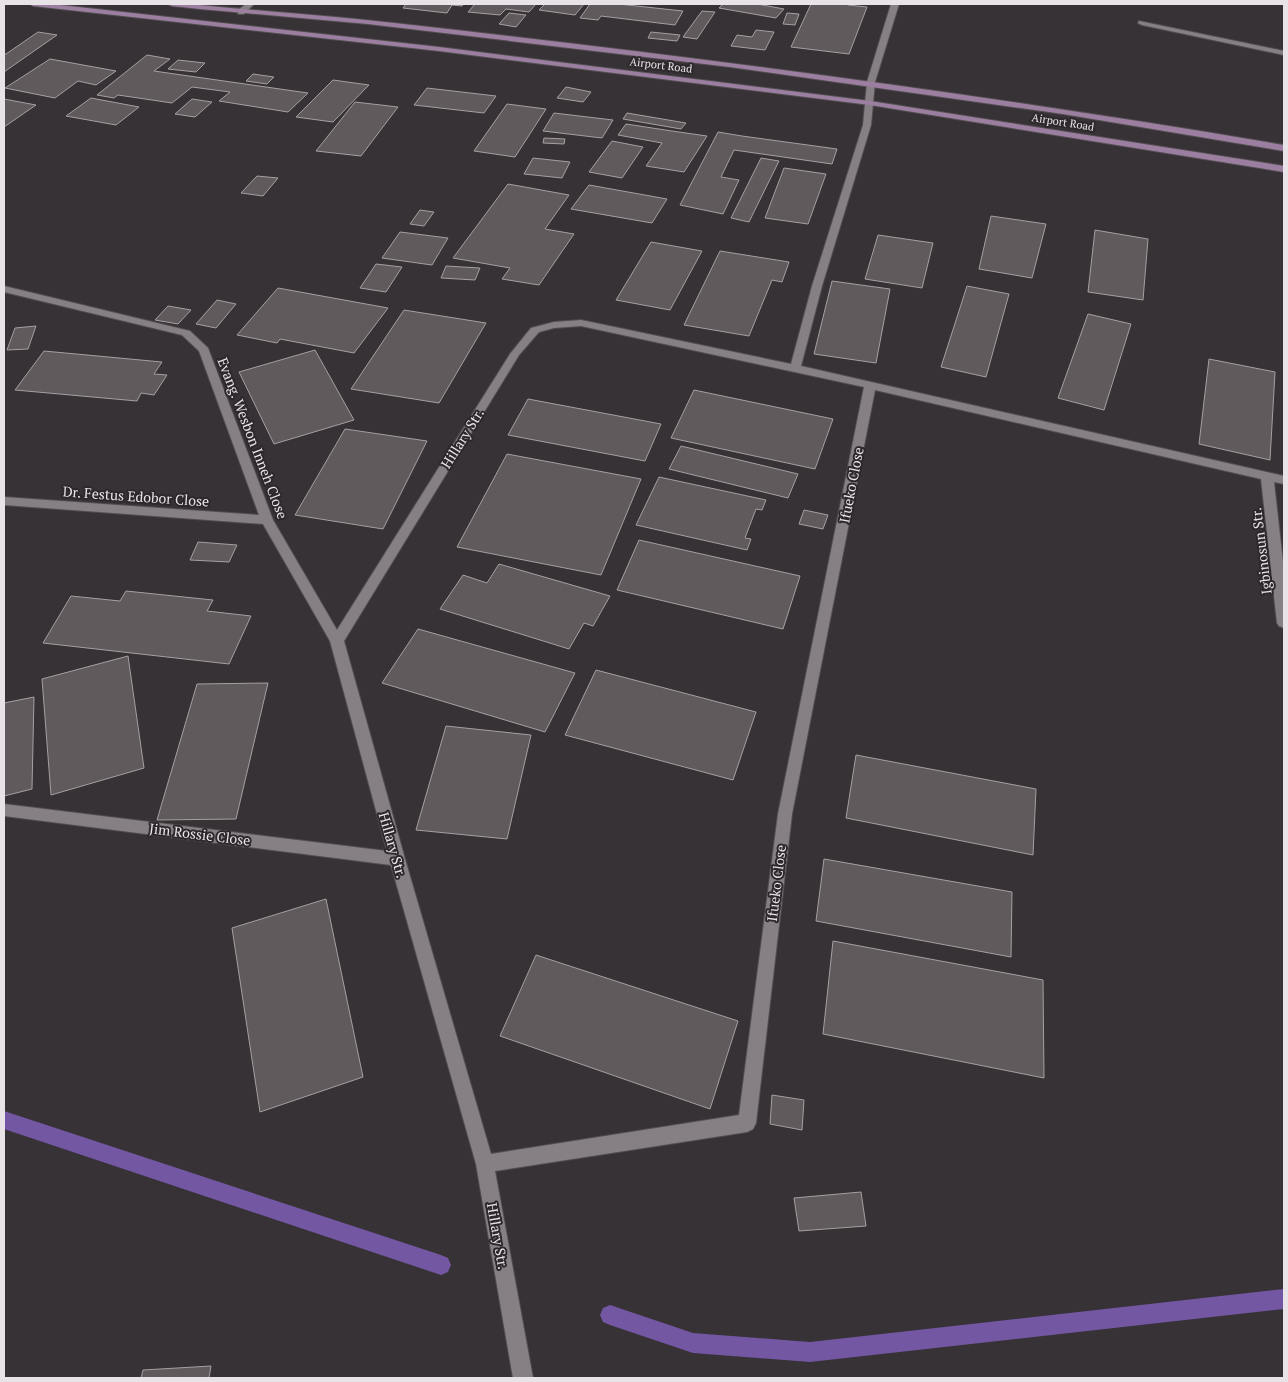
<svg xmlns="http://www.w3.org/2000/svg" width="1288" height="1382" font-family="'PT Serif',serif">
  <rect width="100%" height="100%" fill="#373236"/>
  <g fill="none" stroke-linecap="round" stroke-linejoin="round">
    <!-- stream -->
    <path fill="#7357a3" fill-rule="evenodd" d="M4 1111 441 1255 448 1258 451 1265 448 1272 441 1275 4 1129Z
      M1284 1289V1309L810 1362 693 1353 610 1325 603 1322 600 1315 603 1308 610 1305 693 1333 810 1342Z"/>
  </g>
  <!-- building -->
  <path fill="#615a5c" stroke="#a79fa1" d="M406 4H464L462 6 452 5 447 13 403 8Z
    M475 4H536L529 12 506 9 500 15 468 12Z
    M545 4H584L575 15 539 10Z
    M590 4H618L683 11 675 25 601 16 598 20 580 18Z
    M723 4H757L784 9 776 18 719 8Z
    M811 4H849L848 5 867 7 849 54 791 47Z
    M702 11 715 12 697 39 683 37Z
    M509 13 526 15 516 27 499 24Z
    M787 13 799 14 795 25 783 24Z
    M756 30 774 32 765 50 731 46 737 35 752 37Z
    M38 32 57 35 4 72V54H6Z
    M651 32 680 35 677 41 648 38Z
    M147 55 170 59 154 71 308 93 288 112 219 101 230 92 192 87 172 103 118 95 114 98 97 95Z
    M50 59 116 71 96 85 78 81 55 98 5 88Z
    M178 60 205 63 196 72 168 69Z
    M253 74 274 77 267 84 246 81Z
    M333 80 369 85 333 122 296 117Z
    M566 87 591 92 583 102 557 98Z
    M427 88 496 96 484 113 414 105Z
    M91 98 139 107 116 125 66 116Z
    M4 99 36 105 4 127Z
    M192 99 212 102 195 117 175 114Z
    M355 102 398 107 361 156 316 151Z
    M507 104 546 109 515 157 474 151Z
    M554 113 613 120 602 138 543 131Z
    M627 113 686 123 681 129 623 119Z
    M626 124 672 131 707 136 684 172 646 166 662 143 618 135Z
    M718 132 742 136 837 149 832 164 734 150 721 177 739 180 723 214 680 205Z
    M544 138 565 139 564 144 543 143Z
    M612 141 643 147 622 178 589 172Z
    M533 158 570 162 562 178 524 174Z
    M761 158 779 161 749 222 731 218Z
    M784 168 826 174 808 224 765 218Z
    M257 176 278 178 263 196 241 193Z
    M508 184 569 195 545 229 574 234 539 285 502 279 510 268 453 258Z
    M589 185 667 199 652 223 571 209Z
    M420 210 434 212 424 226 410 224Z
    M991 216 1046 224 1032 278 979 269Z
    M1095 230 1148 239 1143 300 1088 292Z
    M400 232 448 238 432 265 382 258Z
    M878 235 933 243 922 288 865 279Z
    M651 242 702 251 670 310 616 300Z
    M720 251 789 262 782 282 772 280 749 336 684 325Z
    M376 264 402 267 386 292 360 288Z
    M446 266 480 268 475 280 441 278Z
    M832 281 890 289 876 363 814 354Z
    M967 286 1009 294 986 377 941 367Z
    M278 288 388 308 354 353 280 339 277 343 237 335Z
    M217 300 236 304 216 328 196 324Z
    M168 306 191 310 178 324 155 320Z
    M404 310 486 323 439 403 351 389Z
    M1088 314 1131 324 1104 410 1058 398Z
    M36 326 28 349 7 350 15 328Z
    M315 350 354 420 274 444 239 372Z
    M44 351 162 362 154 374 167 375 154 395 141 393 137 401 15 390Z
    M1209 359 1275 372 1270 460 1199 444Z
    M694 390 833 419 815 469 671 438Z
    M528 399 661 424 645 461 508 435Z
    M345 429 427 441 383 529 295 515Z
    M681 446 798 474 788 498 669 469Z
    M507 454 641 479 601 575 457 547Z
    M659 477 766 500 762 510 756 509 745 538 751 539 747 550 636 525Z
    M804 510 828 515 823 529 799 524Z
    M639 540 800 576 783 629 617 590Z
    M198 542 237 545 229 562 190 560Z
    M499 564 610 596 593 626 584 623 569 649 440 609 463 575 487 583Z
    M126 591 213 600 207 611 251 616 229 664 43 643 71 596 120 601Z
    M418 629 575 673 545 732 382 683Z
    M128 656 144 768 51 795 42 679Z
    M596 670 756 712 733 780 565 735Z
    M268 683 236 819 157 820 197 684Z
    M34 697 32 789 4 796V703Z
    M446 726 531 735 507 839 416 830Z
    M856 755 1036 789 1033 855 846 818Z
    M824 859 1012 892 1011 957 816 921Z
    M326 899 363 1077 260 1112 232 928Z
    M833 941 1043 980 1044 1078 823 1034Z
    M536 955 738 1021 710 1109 500 1036Z
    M772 1095 804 1100 802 1130 770 1124Z
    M861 1192 866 1226 799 1231 794 1198Z
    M211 1366 209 1378H141L143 1370Z"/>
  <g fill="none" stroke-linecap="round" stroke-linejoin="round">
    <!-- service casing -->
    <g stroke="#534e51" stroke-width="2">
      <path id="service" d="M1139 21 1284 51V55L1142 25 1138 23Z"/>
    </g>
    <!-- minor casing -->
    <g stroke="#534e51" stroke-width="2">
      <path id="minor" d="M246 4H254L244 14H238V10Z
        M891 4H899L875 82 871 125 822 286 801 366 1284 476V484L1274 482 1284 571V628L1279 626 1277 623 1261 479 875 390 792 814 756 1123 753 1129 747 1132 495 1171 533 1378H513L476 1164 391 865 4 816V804L387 851 330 641 263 524 4 505V497L259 515 199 351 182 335 4 292V286L190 331 208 348 273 520 337 630 510 354 531 328 554 322 581 320 791 364 812 286 863 125 867 82ZM581 326 864 387 778 814 739 1115 491 1154 405 859 344 641 519 355 539 332 554 328Z"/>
    </g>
    <!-- secondary casing -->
    <g stroke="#534e51" stroke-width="2">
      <path id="secondary" d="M30 4H51L439 47 870 101 1284 166V172L870 105 439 51 33 6Z
        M168 4H189C257 11 326 15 394 23 692 56 989 95 1284 145V151L1063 114 730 67 368 24 200 9 172 6Z"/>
    </g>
    <!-- service -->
    <use href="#service" fill="#867f83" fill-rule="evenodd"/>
    <!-- minor -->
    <use href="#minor" fill="#867f83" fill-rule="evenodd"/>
    <!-- secondary -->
    <use href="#secondary" fill="#9c7fa0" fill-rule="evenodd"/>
  </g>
  <g text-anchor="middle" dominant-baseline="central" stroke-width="4" stroke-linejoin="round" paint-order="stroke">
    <!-- far-street labels -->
    <g font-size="11" fill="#e7e3e6" stroke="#2d282b">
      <text transform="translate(661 65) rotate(7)">Airport Road</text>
      <text transform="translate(1063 122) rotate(9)">Airport Road</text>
    </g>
    <!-- street labels -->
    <g font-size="14" fill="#e7e3e6" stroke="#2d282b">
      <text transform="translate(253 438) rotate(69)">Evang. Wesbon Inneh Close</text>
      <text transform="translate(462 438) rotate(-58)">Hillary Str.</text>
      <text transform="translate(851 485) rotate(-79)">Ifueko Close</text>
      <text transform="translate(136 496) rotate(4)">Dr. Festus Edobor Close</text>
      <text transform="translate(1261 551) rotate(-97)">Igbinosun Str.</text>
      <text transform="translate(200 834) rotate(7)">Jim Rossie Close</text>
      <text transform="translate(393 845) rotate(74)">Hillary Str.</text>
      <text transform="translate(776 883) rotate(-83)">Ifueko Close</text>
      <text transform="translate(498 1236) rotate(80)">Hillary Str.</text>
    </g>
  </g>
  <!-- border -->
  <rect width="1288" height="1382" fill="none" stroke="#e7e3e6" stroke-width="10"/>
</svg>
